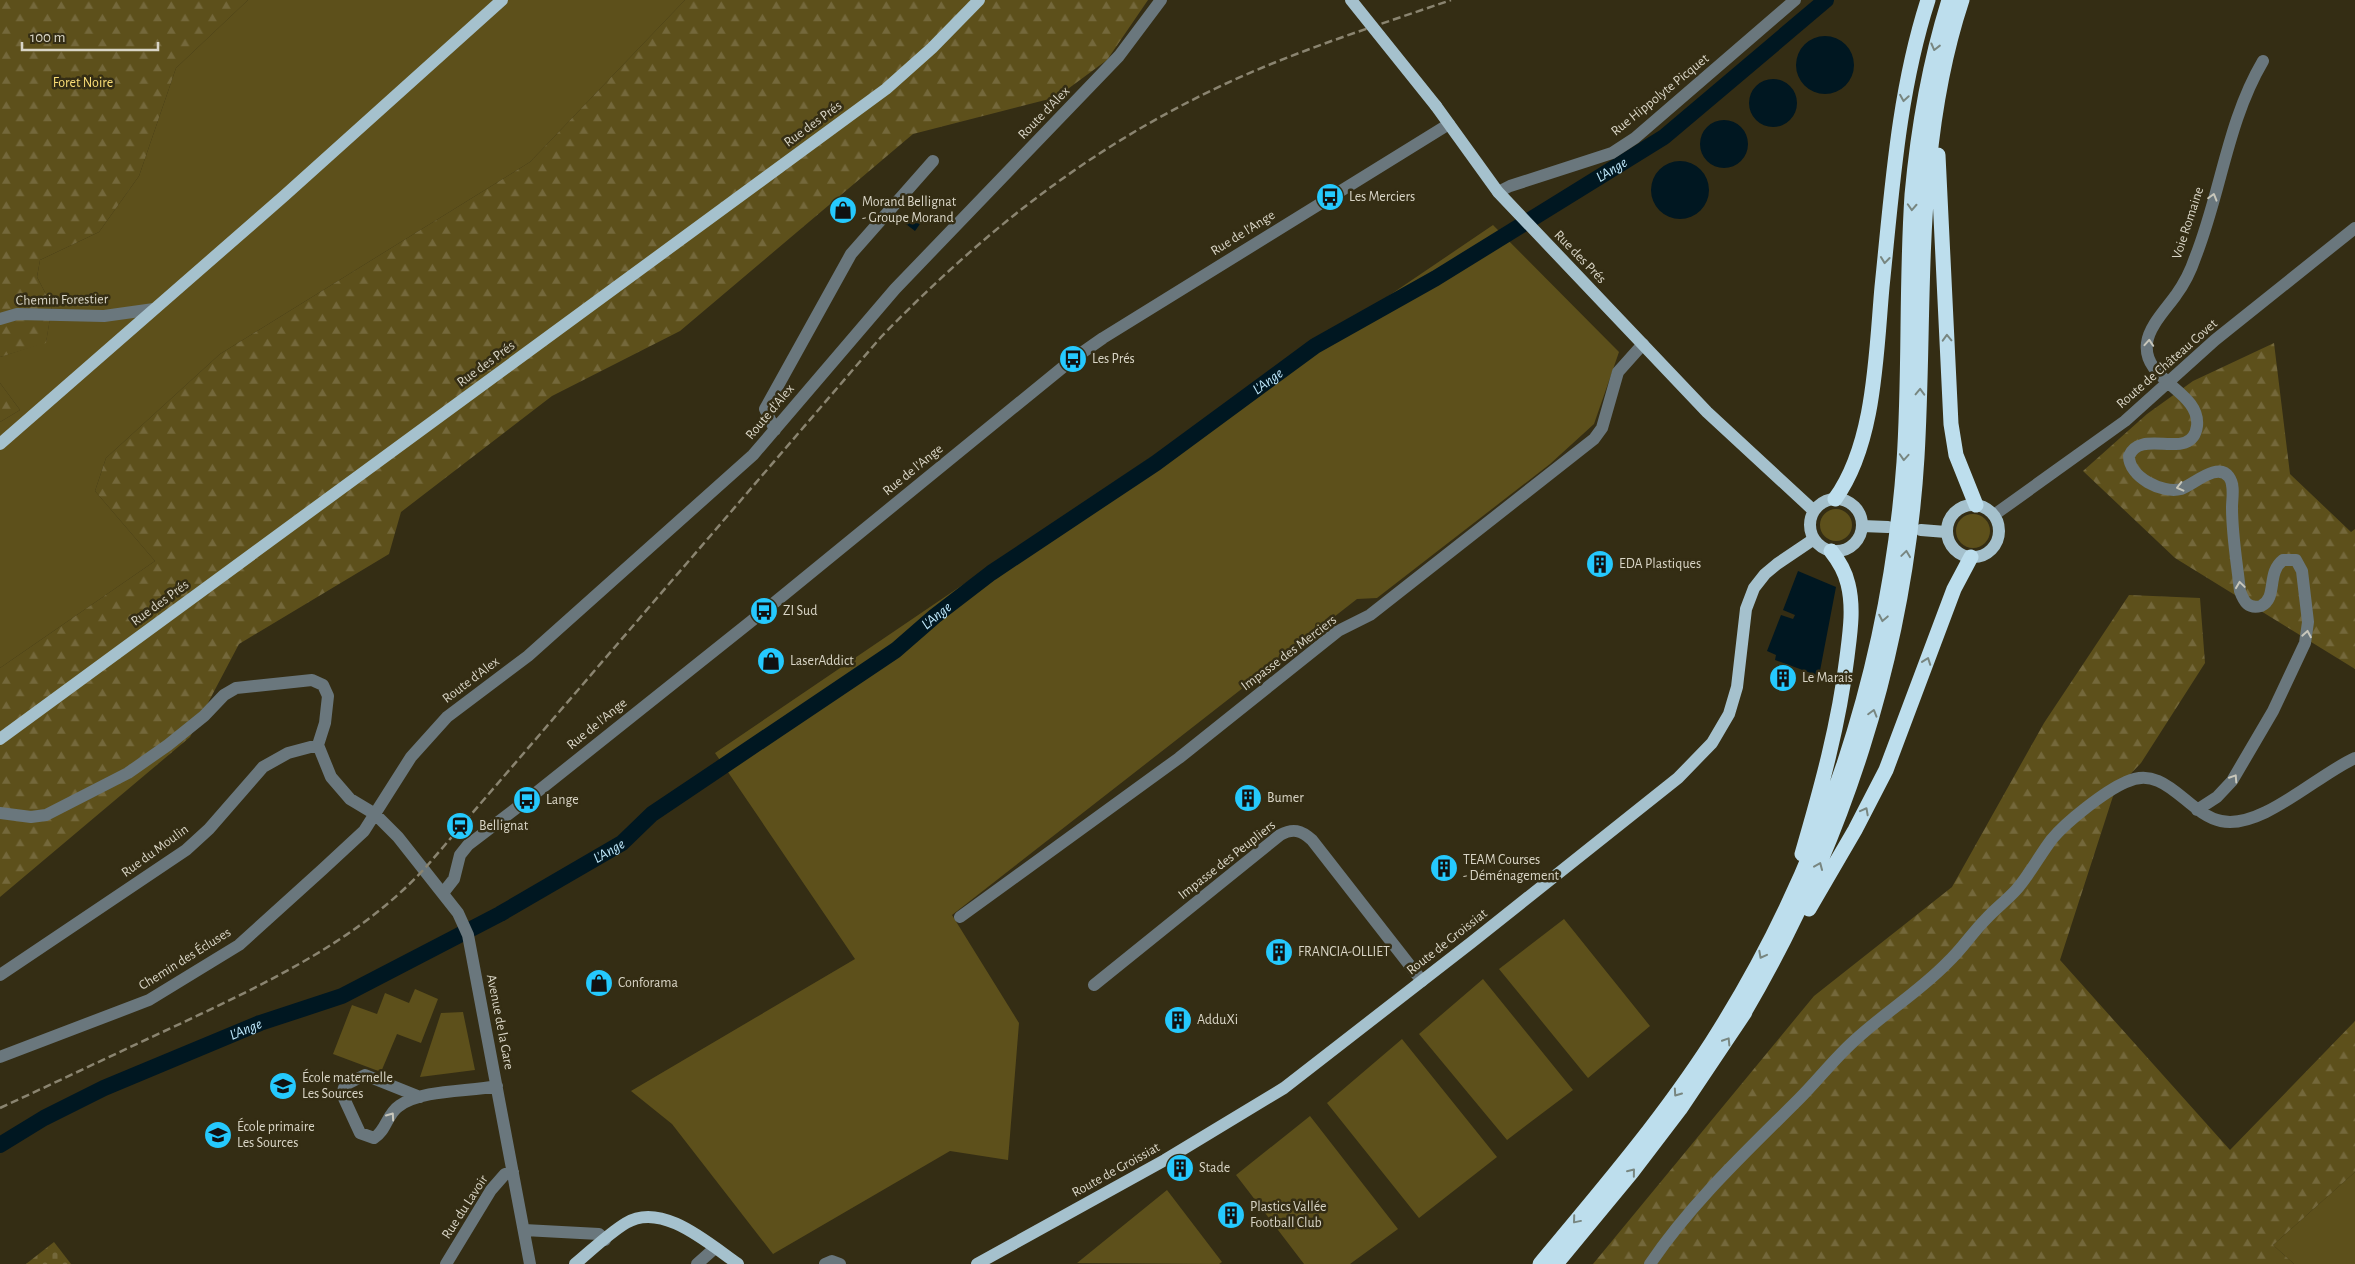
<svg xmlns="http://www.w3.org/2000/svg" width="2355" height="1264" font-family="'Alegreya Sans',sans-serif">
  <defs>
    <pattern id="forest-firs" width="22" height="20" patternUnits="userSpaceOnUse" patternTransform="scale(1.25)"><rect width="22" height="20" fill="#5d501b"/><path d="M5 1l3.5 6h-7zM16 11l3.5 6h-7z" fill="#74683b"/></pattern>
    <pattern id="cemetery-stones" width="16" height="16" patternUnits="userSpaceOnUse" patternTransform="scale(1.25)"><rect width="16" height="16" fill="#5d501b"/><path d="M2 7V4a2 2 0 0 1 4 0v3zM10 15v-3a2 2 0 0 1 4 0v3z" fill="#74683b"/></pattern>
  </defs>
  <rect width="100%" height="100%" fill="#342d14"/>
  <!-- green -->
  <path fill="#5d501b" d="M248 0H685L530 162 220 354 106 458 95 491 155 561 0 668V422L20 410 0 383V357L46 342 52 306 37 277 40 260 99 232 139 176 176 68Z
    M1493 225 1619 352 1594 424 1550 464 1377 598 1357 599 952 915 1019 1023 1008 1160 950 1151 773 1254 672 1124 631 1091 855 959 715 753Z
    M1820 525a16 16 0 1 1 32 0a16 16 0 1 1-32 0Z
    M1956 531a17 17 0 1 1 34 0a17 17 0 1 1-34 0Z
    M1564 919 1650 1026 1588 1078 1499 969Z
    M1483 979 1573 1090 1507 1140 1419 1034Z
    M415 989 438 999 421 1043 397 1034 381 1072 333 1054 352 1005 377 1014 385 993 409 1003Z
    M463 1012 475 1070 420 1077 441 1013Z
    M1402 1039 1497 1157 1419 1218 1327 1103Z
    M1310 1116 1398 1229 1350 1264H1304L1236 1175Z
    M2355 1172V1264H2294L2273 1245Z
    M1167 1190 1222 1262 1219 1264 1077 1263Z"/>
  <!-- forest -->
  <path fill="url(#forest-firs)" d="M0 0H248L176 68 139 176 99 232 40 260 37 277 52 306 46 343 0 357Z
    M685 0H1148L1107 60 1057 97 913 134 680 331 552 396 401 512 389 554 239 644 190 737 0 897V668L155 561 95 491 106 458 220 354 530 162Z
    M2274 343 2290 474 2351 532 2355 529V669L2175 558 2083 471 2147 414 2193 381Z
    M0 383 20 410 0 422Z
    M2129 595 2200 598 2205 663 2141 763 2115 790 2060 960 2230 1150 2355 1021V1172L2273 1245 2294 1264H1593L1814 996 1952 887 2044 723Z"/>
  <!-- cemetery -->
  <path fill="url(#cemetery-stones)" d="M54 1242 71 1264H26Z"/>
  <!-- water -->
  <path fill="#001721" d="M1796 65a29 29 0 1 1 58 0a29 29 0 1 1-58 0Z
    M1749 103a24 24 0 1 1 48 0a24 24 0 1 1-48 0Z
    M1700 144a24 24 0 1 1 48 0a24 24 0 1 1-48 0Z
    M1651 190a29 29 0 1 1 58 0a29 29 0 1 1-58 0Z
    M907 214 920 224 915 231 902 221Z
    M1798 571 1836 587 1819 676 1775 660 1776 655 1767 651 1781 615 1793 619 1795 615 1783 610Z"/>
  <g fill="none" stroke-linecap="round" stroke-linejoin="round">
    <!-- river -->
    <path stroke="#001721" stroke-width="16" id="s1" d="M0 1145 44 1118 104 1088 260 1023 342 996 500 914 622 843 652 814 896 650 935 616 991 573 1156 463 1315 346 1436 278 1664 137 1826 0"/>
    <!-- minor -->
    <path stroke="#6a777d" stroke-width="12" d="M1498 192 1510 186 1612 153 1635 138 1795 0
      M0 319 17 314 104 316 154 309
      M775 430 765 409 851 254 933 161
      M1994 515 2125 421 2215 340 2355 228
      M2197 810 2217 797 2232 781 2273 711 2305 643 2308 622 2302 571 2296 560H2283C2266 573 2278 598 2261 606 2248 609 2244 602 2240 591 2237 563 2232 536 2232 507 2232 499 2235 485 2229 477 2218 461 2193 485 2181 489 2162 494 2129 477 2129 456 2141 427 2192 463 2197 426 2201 391 2142 381 2147 343 2149 326 2167 308 2176 295 2184 284 2191 270 2195 258 2221 193 2227 122 2263 61
      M0 813 31 817 46 815 128 773 168 745 204 716 224 695 236 688 312 680 323 685 328 696 325 723 318 745 331 777 350 799 375 814 398 837 458 913 468 935 530 1264
      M443 893 454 879 460 855 468 845 527 800 764 611 1073 359 1103 338 1449 124
      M960 917 1179 758 1338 631 1370 615 1594 439 1602 428 1618 372 1643 344
      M0 975 186 850 209 829 263 767 288 753 318 745
      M1094 985 1280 835C1293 828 1301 830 1312 840L1422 981
      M0 1057 149 1000 239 945 323 869 364 831 411 757 447 717 528 656 753 455 895 289 1119 56 1161 0
      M420 1097 365 1075 345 1085 342 1094 360 1133 374 1138C386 1131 387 1114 399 1106 423 1089 468 1092 497 1086
      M524 1230 599 1234 605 1240
      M446 1264 491 1190 505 1174 513 1172
      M697 1264 715 1248
      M825 1264 832 1261 840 1264
      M1650 1264C1692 1202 1746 1152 1799 1099 1818 1080 1834 1059 1854 1041 1884 1013 1919 992 1948 962 1962 949 1972 933 1986 919 1995 909 2007 900 2016 890 2030 874 2039 856 2052 839 2066 822 2105 791 2126 782 2166 763 2187 814 2221 821 2261 830 2317 775 2355 758"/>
    <!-- major -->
    <path stroke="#a5c1cd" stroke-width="12" d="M1436 106 1498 192 1707 412 1813 510
      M0 444 284 196 502 0
      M1810 525a26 26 0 1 1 52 0a26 26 0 1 1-52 0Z
      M1947 531a26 26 0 1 1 52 0a26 26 0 1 1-52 0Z
      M1862 526 1888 527
      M1921 530 1946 532
      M0 739 886 89 932 48 979 0
      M575 1264C592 1250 608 1234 626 1223 662 1201 709 1244 738 1264
      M977 1264 1165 1160 1284 1088 1472 942 1678 778 1712 743 1729 714 1737 687 1746 609 1754 588 1765 574 1777 564 1814 539"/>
    <!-- highway -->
    <path stroke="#bddeed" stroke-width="15" d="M1938 155 1951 424 1956 455 1976 505
      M1835 499C1875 444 1876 354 1882 287 1892 191 1898 93 1928 0
      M1802 854C1821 789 1839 724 1847 657 1850 633 1854 608 1848 584 1845 571 1839 561 1831 551
      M1809 909 1855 830 1886 770 1954 589 1971 557
      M1741 1018C1842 848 1905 655 1917 457 1926 304 1913 148 1962 0
      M1540 1264C1600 1192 1661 1121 1712 1042 1823 868 1889 668 1904 462 1910 373 1906 284 1912 195 1918 129 1929 64 1949 0
      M1556 1264 1632 1172 1680 1109 1745 1012"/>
    <!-- rail -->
    <path stroke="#8a8470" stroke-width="2.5" stroke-dasharray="8 4" stroke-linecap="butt" d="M0 1108C61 1080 121 1051 182 1023 270 981 359 940 426 867L881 337C984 231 1090 147 1225 84 1298 50 1376 26 1451 0"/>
    <!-- major-bridge -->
    <path stroke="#a5c1cd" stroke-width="12" d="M1351 0 1436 106"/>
  </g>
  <!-- one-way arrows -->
  <defs><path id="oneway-chevron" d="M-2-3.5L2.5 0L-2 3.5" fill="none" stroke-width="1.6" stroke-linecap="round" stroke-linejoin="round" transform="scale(1.25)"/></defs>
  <g stroke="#788680">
    <use href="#oneway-chevron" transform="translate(1935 47) rotate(104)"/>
    <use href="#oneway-chevron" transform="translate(1904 98) rotate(99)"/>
    <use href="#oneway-chevron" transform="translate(1912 207) rotate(93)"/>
    <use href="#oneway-chevron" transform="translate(1885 260) rotate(96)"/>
    <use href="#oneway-chevron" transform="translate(1947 338) rotate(-92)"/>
    <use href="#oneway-chevron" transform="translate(1920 392) rotate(-88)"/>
    <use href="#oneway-chevron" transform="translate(1904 457) rotate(94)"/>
    <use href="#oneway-chevron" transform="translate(1906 554) rotate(-82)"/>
    <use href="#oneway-chevron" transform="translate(1883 618) rotate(101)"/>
    <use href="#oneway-chevron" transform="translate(1927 661) rotate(-70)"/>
    <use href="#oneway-chevron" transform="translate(1873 713) rotate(-74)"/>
    <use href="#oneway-chevron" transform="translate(1865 811) rotate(-62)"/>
    <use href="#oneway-chevron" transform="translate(1819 866) rotate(-67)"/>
    <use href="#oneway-chevron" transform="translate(1762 955) rotate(118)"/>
    <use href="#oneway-chevron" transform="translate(1727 1041) rotate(-58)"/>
    <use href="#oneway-chevron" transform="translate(1677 1093) rotate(125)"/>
    <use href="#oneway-chevron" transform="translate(1632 1172) rotate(-51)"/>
    <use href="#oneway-chevron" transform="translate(1576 1220) rotate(130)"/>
  </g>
  <g stroke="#c8c7bb">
    <use href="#oneway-chevron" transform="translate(2213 197) rotate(-74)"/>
    <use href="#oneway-chevron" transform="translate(2149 343) rotate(-86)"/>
    <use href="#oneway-chevron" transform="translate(2180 487) rotate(166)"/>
    <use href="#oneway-chevron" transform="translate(2240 585) rotate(-98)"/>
    <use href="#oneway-chevron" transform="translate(2307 634) rotate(-80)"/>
    <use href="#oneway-chevron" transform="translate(2234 778) rotate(-57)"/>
    <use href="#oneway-chevron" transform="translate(391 1116) rotate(-55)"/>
  </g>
  <!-- icons -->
  <defs>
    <g id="bus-disc" transform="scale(1.4375)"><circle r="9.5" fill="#25c9fe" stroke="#342d14"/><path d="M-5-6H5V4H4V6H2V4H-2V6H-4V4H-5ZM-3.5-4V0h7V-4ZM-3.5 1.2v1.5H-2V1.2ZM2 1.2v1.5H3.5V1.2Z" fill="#111"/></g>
    <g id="shop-disc" transform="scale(1.4375)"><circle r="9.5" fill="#25c9fe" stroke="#342d14"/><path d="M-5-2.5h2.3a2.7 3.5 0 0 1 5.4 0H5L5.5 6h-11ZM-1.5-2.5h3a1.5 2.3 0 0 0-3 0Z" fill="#111"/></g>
    <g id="building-disc" transform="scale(1.4375)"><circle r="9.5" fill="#25c9fe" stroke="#342d14"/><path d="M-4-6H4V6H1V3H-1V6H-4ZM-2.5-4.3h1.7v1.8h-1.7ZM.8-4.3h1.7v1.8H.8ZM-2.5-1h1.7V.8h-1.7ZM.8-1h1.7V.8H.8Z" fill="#111"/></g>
    <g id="station-disc" transform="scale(1.4375)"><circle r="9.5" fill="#25c9fe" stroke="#342d14"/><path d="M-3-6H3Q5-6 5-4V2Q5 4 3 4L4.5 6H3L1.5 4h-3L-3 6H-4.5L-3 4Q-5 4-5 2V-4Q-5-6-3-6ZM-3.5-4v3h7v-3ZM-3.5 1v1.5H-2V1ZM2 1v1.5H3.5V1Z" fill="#111"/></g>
    <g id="school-disc" transform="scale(1.4375)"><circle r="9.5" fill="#25c9fe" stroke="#342d14"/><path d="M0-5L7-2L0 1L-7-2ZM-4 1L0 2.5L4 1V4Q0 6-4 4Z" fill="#111"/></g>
  </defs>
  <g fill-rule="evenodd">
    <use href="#bus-disc" x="1330" y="197"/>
    <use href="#shop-disc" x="843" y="210"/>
    <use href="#bus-disc" x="1073" y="359"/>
    <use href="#building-disc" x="1600" y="564"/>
    <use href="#bus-disc" x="764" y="611"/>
    <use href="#shop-disc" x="771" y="661"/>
    <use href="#building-disc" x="1783" y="678"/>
    <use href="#building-disc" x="1248" y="798"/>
    <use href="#bus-disc" x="527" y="800"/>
    <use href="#station-disc" x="460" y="826"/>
    <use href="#building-disc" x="1444" y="868"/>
    <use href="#building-disc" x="1279" y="952"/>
    <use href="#shop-disc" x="599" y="983"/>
    <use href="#building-disc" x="1178" y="1020"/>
    <use href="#school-disc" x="283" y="1086"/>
    <use href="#school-disc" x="218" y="1135"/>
    <use href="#building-disc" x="1180" y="1168"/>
    <use href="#building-disc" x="1231" y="1215"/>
  </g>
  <g text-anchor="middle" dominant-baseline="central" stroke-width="5" stroke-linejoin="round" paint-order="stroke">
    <!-- park labels -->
    <g font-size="14" fill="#fbde77" stroke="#342d14">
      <text x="83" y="83">Foret Noire</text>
    </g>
    <!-- street labels -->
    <g font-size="14" fill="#d9d5c6" stroke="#342d14">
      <text transform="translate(1660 95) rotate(-39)">Rue Hippolyte Picquet</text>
      <text transform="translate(1044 113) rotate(-46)">Route d'Alex</text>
      <text transform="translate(813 124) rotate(-36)">Rue des Prés</text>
      <text transform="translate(2188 223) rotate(-72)">Voie Romaine</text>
      <text transform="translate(1243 233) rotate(-32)">Rue de l'Ange</text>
      <text transform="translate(1580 257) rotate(46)">Rue des Prés</text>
      <text transform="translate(62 300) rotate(-1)">Chemin Forestier</text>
      <text transform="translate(486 364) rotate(-36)">Rue des Prés</text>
      <text transform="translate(2167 364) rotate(-41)">Route de Château Covet</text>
      <text transform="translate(770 412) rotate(-50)">Route d'Alex</text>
      <text transform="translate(913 470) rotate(-39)">Rue de l'Ange</text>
      <text transform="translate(160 603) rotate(-36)">Rue des Prés</text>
      <text transform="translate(1289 653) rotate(-37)">Impasse des Merciers</text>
      <text transform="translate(471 680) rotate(-37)">Route d'Alex</text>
      <text transform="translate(597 724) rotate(-39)">Rue de l'Ange</text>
      <text transform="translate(155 851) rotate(-36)">Rue du Moulin</text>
      <text transform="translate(1227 860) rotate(-38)">Impasse des Peupliers</text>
      <text transform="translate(1447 942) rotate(-38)">Route de Groissiat</text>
      <text transform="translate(185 959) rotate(-32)">Chemin des Écluses</text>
      <text transform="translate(500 1022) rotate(79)">Avenue de la Gare</text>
      <text transform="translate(1116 1170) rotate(-29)">Route de Groissiat</text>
      <text transform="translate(465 1207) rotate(-57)">Rue du Lavoir</text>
    </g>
    <!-- poi labels -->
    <g font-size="14" fill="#d9d5c6" stroke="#342d14" text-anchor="start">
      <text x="1349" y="197">Les Merciers</text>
      <text x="862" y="202">Morand Bellignat<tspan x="862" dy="16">- Groupe Morand</tspan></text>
      <text x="1092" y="359">Les Prés</text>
      <text x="1619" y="564">EDA Plastiques</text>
      <text x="783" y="611">ZI Sud</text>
      <text x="790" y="661">LaserAddict</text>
      <text x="1802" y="678">Le Marais</text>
      <text x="1267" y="798">Bumer</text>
      <text x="546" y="800">Lange</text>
      <text x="479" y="826">Bellignat</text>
      <text x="1463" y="860">TEAM Courses<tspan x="1463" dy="16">- Déménagement</tspan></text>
      <text x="1298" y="952">FRANCIA-OLLIET</text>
      <text x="618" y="983">Conforama</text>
      <text x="1197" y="1020">AdduXi</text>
      <text x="302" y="1078">École maternelle<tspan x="302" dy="16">Les Sources</tspan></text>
      <text x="237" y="1127">École primaire<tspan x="237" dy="16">Les Sources</tspan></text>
      <text x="1199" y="1168">Stade</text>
      <text x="1250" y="1207">Plastics Vallée<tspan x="1250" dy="16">Football Club</tspan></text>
    </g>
    <!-- water labels -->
    <g font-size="15" font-style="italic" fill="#bee8fb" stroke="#342d14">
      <text stroke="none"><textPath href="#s1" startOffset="1892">L'Ange</textPath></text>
      <text stroke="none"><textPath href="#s1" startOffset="1488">L'Ange</textPath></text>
      <text stroke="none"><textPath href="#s1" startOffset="1082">L'Ange</textPath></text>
      <text stroke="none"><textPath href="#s1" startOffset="678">L'Ange</textPath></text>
      <text stroke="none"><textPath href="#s1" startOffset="272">L'Ange</textPath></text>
    </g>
  </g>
  <!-- scale -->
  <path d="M22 42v8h136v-8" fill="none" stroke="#d9d5c6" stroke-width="2.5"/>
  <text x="30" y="42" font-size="15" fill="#d9d5c6" stroke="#342d14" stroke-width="4" paint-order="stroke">100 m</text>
</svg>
